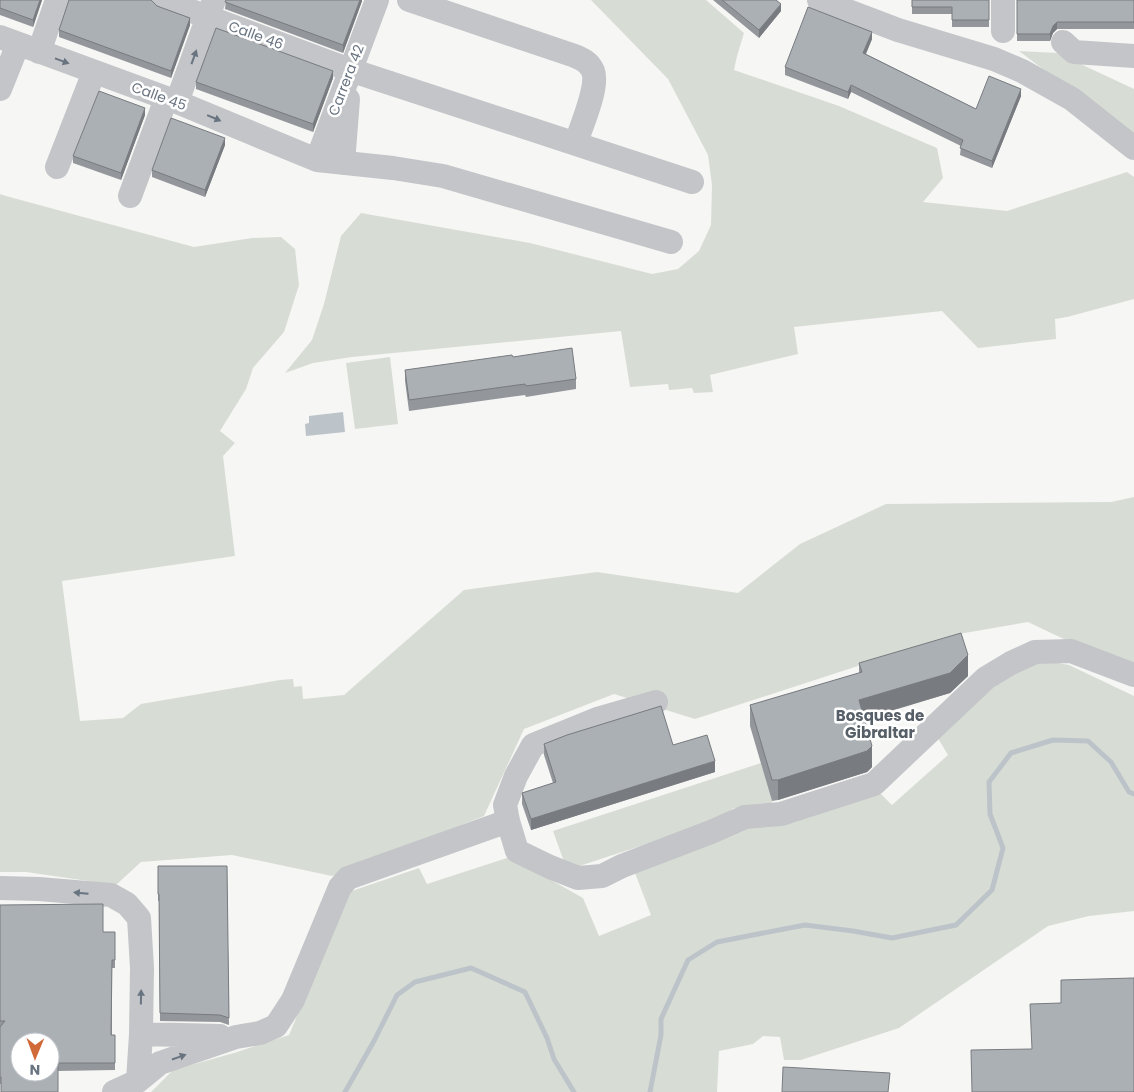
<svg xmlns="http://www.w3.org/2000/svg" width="1134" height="1092" font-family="Poppins,sans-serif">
  <rect width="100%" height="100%" fill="#f6f6f4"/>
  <!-- green -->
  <path fill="#d7ddd5" d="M591 0H706L744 33 737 56 734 70 839 106 937 148 943 178 923 202 1007 211 1127 172 1134 177V299L1067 317 1055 319 1056 339 978 348 942 311 794 327 798 354 710 375 713 392 694 393 692 388 669 390 668 384 630 387 621 331 352 357 313 363 285 373 312 340 324 304 341 236 361 213 530 243 652 274 678 269 699 251 711 225 712 185 708 155 668 79Z
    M1019 51 1057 53 1134 89V138Z
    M0 194 6 196 194 247 252 238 281 237 295 249 299 285 284 332 253 368 246 389 220 431 235 443 223 456 235 556 62 581 80 721 123 718 141 704 280 680 293 679 294 687 302 686 303 699 344 695 464 590 597 572 738 593 800 544 886 504 1111 502 1134 497V663L1068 641 1028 622 953 635 695 719 614 694 524 729 484 816 332 876 232 855 141 862 116 885 26 872H0Z
    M390 357 398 424 355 429 346 363Z
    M1037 659 1069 665 1134 696V911L1089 916 1048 926 899 1028 801 1060H784L780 1037 763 1036 753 1044 719 1051 717 1092H151L173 1070 234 1053 289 1035 349 892 419 868 427 884 510 857 583 898 599 936 651 915 632 865 744 822 792 823 879 792 892 805 948 755 936 735 992 684Z
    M761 763 773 805 765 807 734 808 711 823 567 870 553 831Z"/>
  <!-- water -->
  <path fill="#bcc4ca" d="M343 412 345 432 306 436 305 424 309 423V416Z"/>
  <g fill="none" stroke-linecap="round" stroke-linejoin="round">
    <!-- stream -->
    <path stroke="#bcc4ca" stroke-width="5" d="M345 1092 374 1041 397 995 415 982 471 968 525 992 547 1038 554 1059 574 1092
      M650 1092 661 1035V1019L688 960 717 942 805 925 853 931 892 938 956 925 992 890 1003 848 990 814 989 782 1011 753 1053 740 1088 741 1111 762 1129 792 1134 794"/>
    <!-- minor -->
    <path stroke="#c3c5c8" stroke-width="24" d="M162 0 350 70 692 182
      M409 0 575 56C582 59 589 62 593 71 599 87 581 126 576 143
      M819 0 898 30 994 59 1022 71 1072 99 1134 148
      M1003 31V0
      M0 37 177 102 317 160 393 168 443 176 671 242
      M1063 42 1074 52 1134 56
      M39 52 57 0
      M0 89 18 44
      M177 102 214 0
      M317 160 377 0
      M343 163 348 99
      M57 167 94 72
      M130 196 166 99
      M656 702 597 719 533 745 516 776 505 805 508 821 517 851 550 867 578 878 602 876 622 866 711 832 745 817 781 814 874 784 986 678 1011 663 1035 652 1071 651 1134 675
      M0 888 39 889 111 895 127 904 139 918 142 968 141 1034 138 1081
      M141 1034 220 1036
      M114 1092 138 1081 160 1063 236 1037 260 1033 276 1026 293 1000 340 887 348 878 508 821"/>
  </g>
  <!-- wall -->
  <path fill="#93979c" d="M0 0H42L33 27 0 15Z
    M226 0H362V1L343 53 225 9Z
    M713 0H776L781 11 759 38Z
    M893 0H989V27H952V14H912V0Z
    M1017 0H1134V30V29H1057L1053 33 1050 41H1017Z
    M151 1 157 6 190 25 171 78 59 37V30Z
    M872 39 866 54 976 109 1021 96 992 168 960 155 961 146 851 92 848 99 785 75V67Z
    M333 78 313 132 196 89V82Z
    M145 115 121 180 73 163V156Z
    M225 145 205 197 152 177V170Z
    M513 357 576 379V389L526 397 525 395 409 411 405 381V370Z
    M859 663 968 676 950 693 865 719 872 767 867 772 778 800 772 801 750 726V705L859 673Z
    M544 744 673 745 715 772 531 830 522 804V793L553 783 544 755Z
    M158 866H227L229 1025 220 1022 160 1021 159 901H158Z
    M0 905 103 932H115V968H112V1035H115V1070L58 1071 0 1084Z"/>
  <!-- shaded-wall -->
  <path fill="#787b7f" d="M40 0H42L33 27V20Z
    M360 0H362V1L343 53V45Z
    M781 4V11L759 38V30Z
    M190 18V25L171 78V71Z
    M1057 22V29L1053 33 1050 41V34L1053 26Z
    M872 32V39L863 60V53Z
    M333 71V78L313 132V124Z
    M851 85V92L848 99V92Z
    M1021 89V96L992 168V161Z
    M145 108V115L121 180V173Z
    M225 138V145L205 197V190Z
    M968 655V676L950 693 859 720V700Z
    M872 746V767L867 772 778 800V780Z
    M715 761V772L531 830V819Z"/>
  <!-- building -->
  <path fill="#abb0b5" stroke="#787b7f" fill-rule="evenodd" d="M0 0H40L33 20 0 8Z
    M69 0H151L157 6 190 18 171 71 59 30Z
    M226 0H360L343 45 225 2Z
    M722 0H776L781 4 759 30Z
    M912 0H989V20H952V7H912Z
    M1017 0H1134V23V22H1057L1053 26 1050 34H1017Z
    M808 7 872 32 863 53 976 109 989 76 1021 89 992 161 960 148 963 140 851 85 848 92 785 67Z
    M216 28 333 71 313 124 196 82Z
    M99 91 145 108 121 173 73 156Z
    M171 118 225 138 205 190 152 170Z
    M572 348 576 379 526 386 525 384 409 400 405 370 512 355 513 357Z
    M961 633 968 655 950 673 859 700 872 746 867 751 778 780H772L750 705 862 672 859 663Z
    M661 706 673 745 707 735 715 761 531 819 522 793 556 782 544 744 567 735Z
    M158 866H227L229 1018 220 1015 160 1013 159 894H158Z
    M103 904V932H115V960H112L111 1035H115V1063H58V1092H1V1077H0V1027L5 1021H0V905ZM20 1042H50V1072H20Z
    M1134 978V1092H972L971 1050 1032 1049 1030 1004 1061 1003V980Z
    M783 1067 890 1073 888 1092H782Z"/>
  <!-- one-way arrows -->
  <defs><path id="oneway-solid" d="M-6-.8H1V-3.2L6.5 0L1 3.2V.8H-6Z" transform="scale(1.25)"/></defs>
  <g fill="#697481">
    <use href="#oneway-solid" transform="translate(194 57) rotate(-70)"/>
    <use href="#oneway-solid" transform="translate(62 61) rotate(20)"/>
    <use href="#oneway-solid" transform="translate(214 118) rotate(23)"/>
    <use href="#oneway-solid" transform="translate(81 893) rotate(-175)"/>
    <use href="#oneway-solid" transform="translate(141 997) rotate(-89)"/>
    <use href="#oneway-solid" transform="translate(179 1057) rotate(-19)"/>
  </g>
  <g text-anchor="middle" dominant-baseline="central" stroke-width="5" stroke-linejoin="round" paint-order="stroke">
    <!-- street labels -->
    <g font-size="14" fill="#697481" stroke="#fff">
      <text transform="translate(256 35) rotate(20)">Calle 46</text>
      <text transform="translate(346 80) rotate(-69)">Carrera 42</text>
      <text transform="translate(159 96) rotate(20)">Calle 45</text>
    </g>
    <!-- neighbourhood labels -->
    <g font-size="15" font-weight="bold" fill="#565e67" stroke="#fff">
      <text x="880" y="715">Bosques de<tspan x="880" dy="17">Gibraltar</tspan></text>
    </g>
  </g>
  <!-- north arrow -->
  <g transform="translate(35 1057) rotate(181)"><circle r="24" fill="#ffffff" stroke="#c3c7cd"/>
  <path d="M0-4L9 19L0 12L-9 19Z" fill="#d16a39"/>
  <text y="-8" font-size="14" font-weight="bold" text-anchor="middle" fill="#697481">N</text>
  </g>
</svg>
